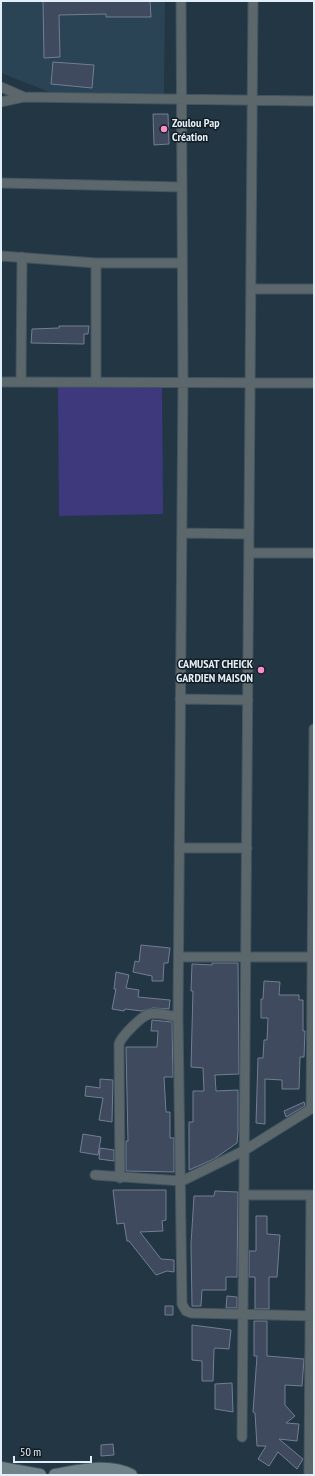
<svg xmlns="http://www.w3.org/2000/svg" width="315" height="1476" font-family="'PT Sans Narrow',sans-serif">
  <rect width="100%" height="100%" fill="#233644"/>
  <!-- built -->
  <path fill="#2a4355" d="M1 1H165L164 94 49 92 1 73Z"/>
  <!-- green -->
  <path fill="#3e397d" d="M162 385 163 514 59 516 58 387Z"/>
  <!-- building -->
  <path fill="#3f4a5e" stroke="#727e93" d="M43 1H150L151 17H106V14L59 15 60 57 44 58Z
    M53 62 94 65 92 88 51 84Z
    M153 114H168L169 144 154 145Z
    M59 326H89L88 334H84V344L31 343 32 329 59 328Z
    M141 945 170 948 168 963H164L163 981H152V976L133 972 135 961 139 962Z
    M212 963H238L239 1074 215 1075 216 1091 238 1090V1132L237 1143 214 1159 189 1170V1122H193V1091H204L203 1068 191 1067 193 991H191L192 964 212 965Z
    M116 972 129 975 126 988 139 990 138 997 170 1000 169 1009 153 1008 142 1011 125 1009 124 1011 112 1009 116 989H114Z
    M264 981 280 982 279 995H299V1000H303V1031H305L304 1057H300L299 1089H282V1080L265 1079V1124L256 1123 258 1058H263L264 1040H267L268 1018H261V999H263Z
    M152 1020 172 1022 173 1077H164L166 1112H170V1138H174V1172L126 1171V1141H128L126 1047H157L158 1031H151Z
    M100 1079 113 1080 112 1122 99 1120 103 1098 85 1096 86 1086 100 1088Z
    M304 1102 305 1106 286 1117 284 1111Z
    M83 1134 101 1137 98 1155 80 1152Z
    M100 1148 114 1150V1161L99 1159Z
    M113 1190H166V1220L162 1221 163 1231 140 1232 161 1259 174 1260V1272L167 1271 156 1275 129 1241H127L124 1223 117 1224Z
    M215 1191 238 1192 237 1277H226V1290H202L201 1306H192L191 1244 194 1196H214Z
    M256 1216H267V1234L280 1235 277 1277H269V1309H255V1277H249V1251H256Z
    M227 1296 237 1297V1308H226Z
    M165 1306H173V1315H165Z
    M254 1321H267V1356L304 1359 302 1386 285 1385V1405L295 1416 286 1423 299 1424 297 1441 279 1439 303 1459 297 1469 278 1452 269 1466 258 1459 266 1446H257L255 1413 253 1412 257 1356H254Z
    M192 1325 231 1330 229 1349 215 1348 214 1350 213 1381H202V1361L192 1360Z
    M232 1383 233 1412 215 1409V1384Z
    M113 1444 114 1455 101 1456V1445Z"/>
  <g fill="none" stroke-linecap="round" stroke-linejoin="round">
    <!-- street casing -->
    <g stroke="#425461" stroke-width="11">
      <path id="street" d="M181 1 183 382 178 1017 182 1304 186 1311 191 1313 314 1316
        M1 87 24 97
        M1 102 24 97 314 101
        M1 183 182 187
        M1 256 96 263H182
        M251 289H314
        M1 382 314 383
        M21 382 22 257
        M96 382V263
        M182 533 249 534
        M249 553H314
        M180 699 248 700
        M179 848H247
        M179 957H313
        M311 1109 314 729
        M95 1175 182 1181 245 1150 314 1107
        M120 1178 119 1044C121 1037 142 1015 150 1014 158 1012 170 1016 178 1017
        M244 1195H314
        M242 1437 253 1
        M309 1473 311 1195"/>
    </g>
    <!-- secondary casing -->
    <g stroke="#425461" stroke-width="14">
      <path id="secondary" d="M1 1468 40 1475
        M55 1475C78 1471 108 1463 131 1475"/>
    </g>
    <!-- street -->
    <use href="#street" stroke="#5b676b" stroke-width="9"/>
    <!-- secondary -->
    <use href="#secondary" stroke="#708389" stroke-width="12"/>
  </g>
  <!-- markers -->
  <g fill="#f98fc9" stroke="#141d23" stroke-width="1.5">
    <circle cx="164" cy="129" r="4"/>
    <circle cx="261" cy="670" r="4"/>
  </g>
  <g text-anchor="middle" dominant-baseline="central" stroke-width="3" stroke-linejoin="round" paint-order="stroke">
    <!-- poi labels -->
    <g font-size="12" font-weight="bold" fill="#e3eff8" stroke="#141d23" text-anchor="start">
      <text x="172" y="122">Zoulou Pap<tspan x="172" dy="14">Création</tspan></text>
      <text x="253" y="663" text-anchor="end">CAMUSAT CHEICK<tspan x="253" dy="14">GARDIEN MAISON</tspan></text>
    </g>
  </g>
  <!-- border -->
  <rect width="315" height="1476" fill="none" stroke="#e3eff8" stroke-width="4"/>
  <!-- scale -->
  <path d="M14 1456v6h77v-6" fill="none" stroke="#e3eff8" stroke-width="2"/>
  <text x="20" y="1456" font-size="12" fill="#e3eff8" stroke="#141d23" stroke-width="3" paint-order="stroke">50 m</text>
</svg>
